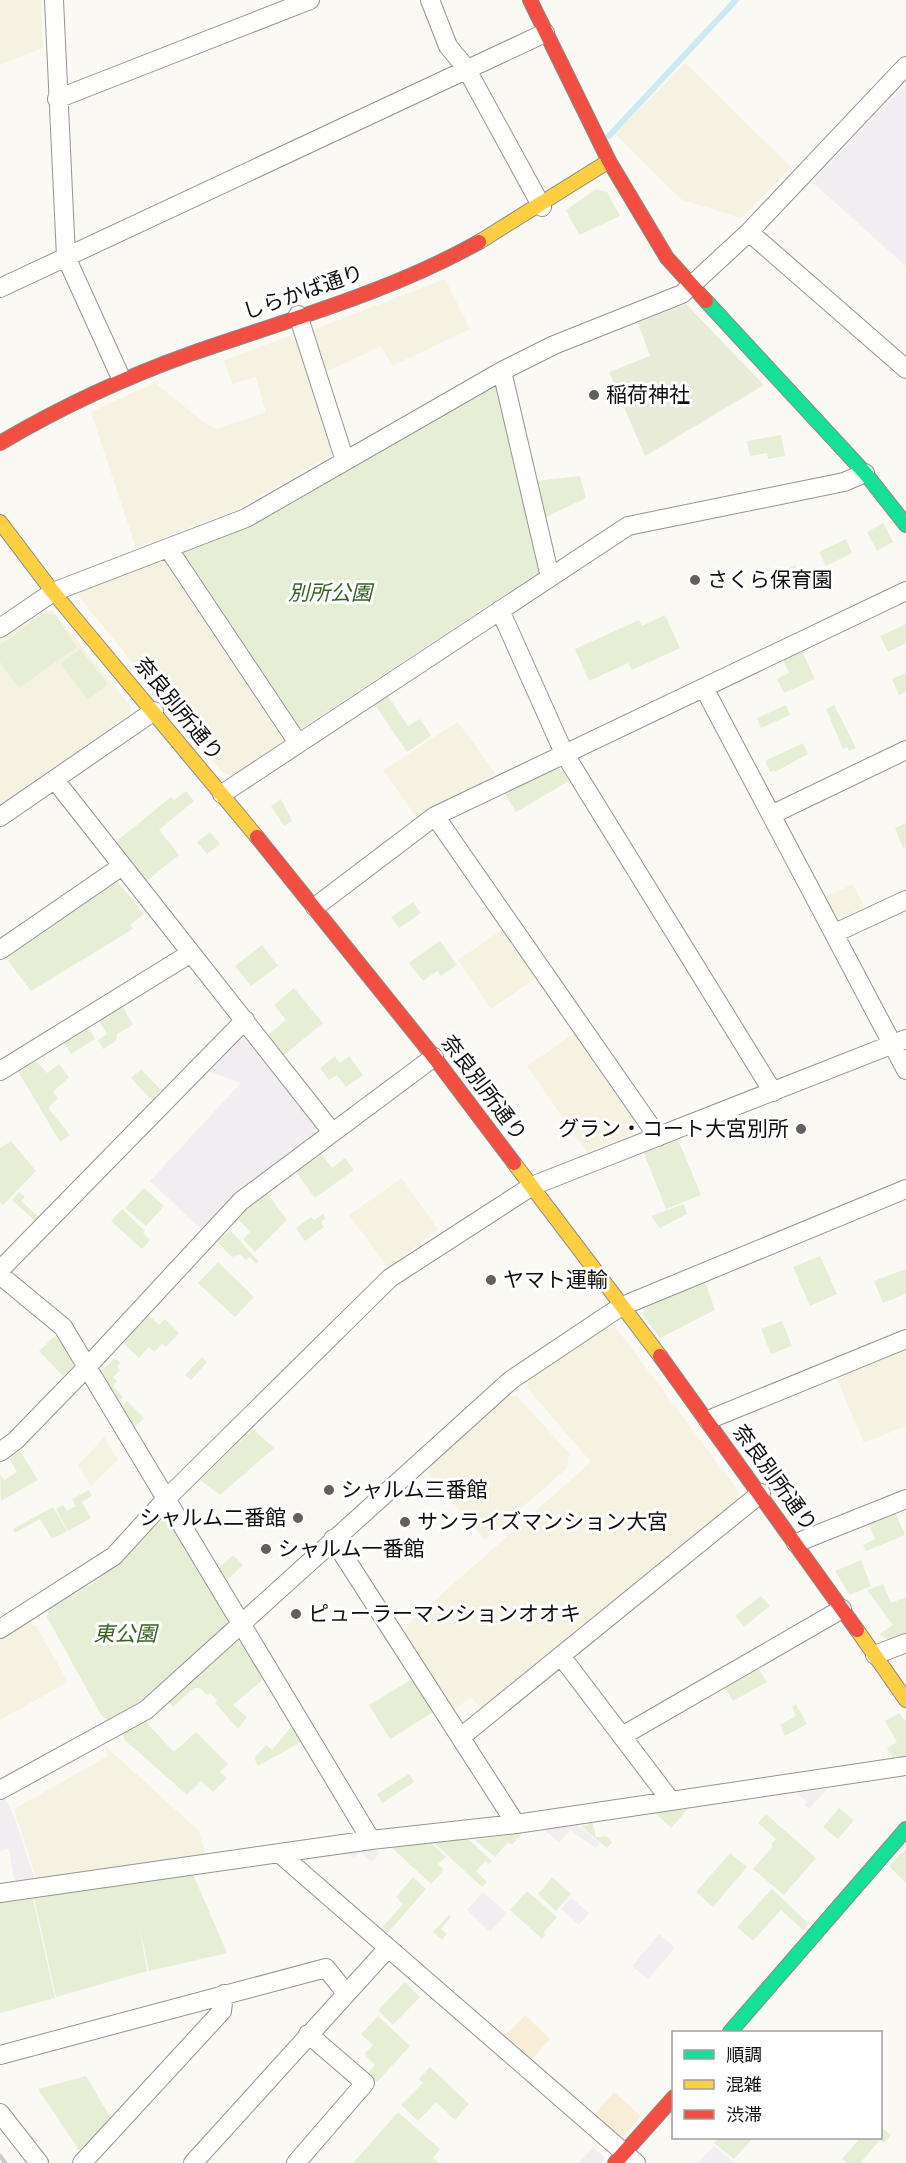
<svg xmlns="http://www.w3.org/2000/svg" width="906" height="2163" font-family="Bitter,'Noto Sans JP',serif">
  <rect width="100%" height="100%" fill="#faf9f4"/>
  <!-- industrial -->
  <path fill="#f1edf0" d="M906 84V266L812 182Z
    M237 1036 245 1037 316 1125 315 1135 241 1190 202 1230 150 1181 241 1083 205 1070Z
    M827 1789 809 1809 804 1805 807 1802 797 1793Z
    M5 1798 14 1816 35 1880 15 1884 9 1849 0 1851V1801Z
    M576 1824 600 1843 596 1848 570 1830 559 1842 542 1828Z
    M374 1848 380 1853 372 1862 360 1852 354 1859 347 1853Z
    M483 1892 507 1913 490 1932 467 1910Z
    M571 1898 589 1913 579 1925 561 1909Z
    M659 1934 675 1948 648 1979 632 1966Z
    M714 2146 734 2163H698Z
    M593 2147 605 2158 600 2163H579Z"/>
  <!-- farmland -->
  <path fill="#f6f2e1" d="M0 0H41L43 48 0 65Z
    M685 63 791 167 742 218 682 200 615 134Z
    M445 279 470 329 392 366 381 346 324 373 311 337 315 329Z
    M288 336 296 341 332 454 236 510 136 548 91 412 155 383 209 426 217 429 266 412 256 377 232 384 224 361Z
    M160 558 168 562 285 734V741L231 776 222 772 79 597 81 589Z
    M53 611 131 707 130 713 0 808V639L39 612Z
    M458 722 496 774 416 817 383 770Z
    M853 884 864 907 840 918 831 914 823 898Z
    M502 930 536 978 491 1009 458 960Z
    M575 1033 636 1123 634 1133 587 1152 527 1066Z
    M402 1178 438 1230 388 1267 349 1215Z
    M607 1327 617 1329 739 1492 738 1500 481 1709 471 1697 454 1710 405 1635 407 1625 591 1462 527 1388 528 1381Z
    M906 1349V1426L864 1443 836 1377Z
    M517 1396 569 1453 567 1468 485 1540 425 1470 508 1397Z
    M104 1437 118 1460 91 1486 78 1466Z
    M27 1623 36 1626 68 1682 0 1720V1638Z
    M103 1744 199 1831 205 1854 37 1880 14 1809 108 1756Z"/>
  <!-- green -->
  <path fill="#e6efd5" d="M596 189 607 192 620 216 579 235 566 210Z
    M498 384 541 571 299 730 180 553 264 519Z
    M781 435 785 456 768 459 767 453 750 456 747 441Z
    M580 476 586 498 544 518 535 481Z
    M883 523 893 542 877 551 867 532Z
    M846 539 852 553 826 566 819 552Z
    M795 565 802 581 775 592 768 577Z
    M43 614 55 615 77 647 19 688 0 662V645Z
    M665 615 680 648 632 670 628 663 589 681 575 649 639 620 642 626Z
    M906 624V643L888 652 880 636Z
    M80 649 108 684 88 700 60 664Z
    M801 649 815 679 784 693 777 679 789 673 782 658Z
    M906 673V692L899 695 892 679Z
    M388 696 408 726 420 719 431 736 407 752 375 705Z
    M786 705 790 715 761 728 757 718Z
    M834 705 856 748 849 751 847 747 843 749 826 709Z
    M803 743 808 754 775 772 774 770 770 772 765 761Z
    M556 768 563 771 569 781 516 812 504 792Z
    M186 791 194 801 159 830 179 855 144 883 112 845 171 797 174 800Z
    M281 799 292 821 284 826 271 806Z
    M906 823V847L903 848 895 828Z
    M210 832 220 844 207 854 197 842Z
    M116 880 144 914 130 925 133 929 31 991 5 957Z
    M413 902 421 913 399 928 391 917Z
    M440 941 457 965 441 976 437 971 423 981 409 963Z
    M262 945 278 966 251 986 235 966Z
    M294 988 323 1023 284 1055 268 1035 286 1020 274 1005Z
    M123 1007 133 1025 117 1034 116 1041 103 1049 98 1040 107 1034 99 1021Z
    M88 1027 95 1039 71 1054 63 1041Z
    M335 1056 340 1063 349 1056 363 1075 346 1087 337 1075 329 1080 320 1068Z
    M36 1061 47 1073 59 1064 69 1077 53 1092 58 1098 48 1108 70 1135 60 1142 18 1071Z
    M141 1069 161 1090 151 1100 131 1078Z
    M677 1137 701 1195 666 1209 643 1151Z
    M11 1141 36 1171 3 1205 0 1202V1148Z
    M321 1153 332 1168 345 1158 354 1170 315 1198 296 1172Z
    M144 1188 164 1206 146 1226 125 1208Z
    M19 1192 25 1197 21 1201 41 1219 37 1223 12 1200Z
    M267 1193 287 1220 255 1252 243 1239 250 1232 238 1219 252 1203Z
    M684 1204 687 1214 660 1228 651 1216Z
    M122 1209 145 1231 143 1233 150 1240 142 1249 111 1221Z
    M323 1214 326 1218 321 1222 324 1227 305 1241 296 1228 311 1217 314 1220Z
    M230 1230 259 1262 256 1264 250 1257 246 1260 240 1254 232 1257 217 1242Z
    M820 1256 837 1294 810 1306 793 1267Z
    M218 1262 254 1297 235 1317 198 1283Z
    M906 1269V1294L883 1303 874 1281Z
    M705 1282 715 1310 660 1338 642 1314 648 1305Z
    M149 1315 159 1325 165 1319 179 1333 166 1347 162 1344 154 1352 149 1347 139 1358 122 1342Z
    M782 1321 792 1346 771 1354 761 1329Z
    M55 1336 74 1356 73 1367 63 1376 39 1351Z
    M202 1357 207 1362 191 1380 185 1375Z
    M115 1358 120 1363 117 1366 120 1370 113 1377 117 1381 113 1386 123 1397 119 1401 104 1379 102 1370Z
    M127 1401 144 1418 135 1427 122 1407Z
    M253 1429 274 1448 220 1495 200 1480Z
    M20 1451 38 1480 1 1501 0 1474 4 1480 17 1472 9 1458Z
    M89 1490 92 1496 82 1502 91 1518 68 1531 56 1509 63 1505 67 1511 76 1506 72 1499Z
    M53 1507 67 1531 52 1539 40 1519 15 1533 13 1529Z
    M895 1512 905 1535 866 1551 863 1545 875 1539 869 1523Z
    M161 1521H170L227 1616V1624L138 1703 107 1720 101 1715 47 1617 50 1608 97 1581Z
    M233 1555 243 1565 227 1580 219 1568Z
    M861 1560 871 1586 850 1595 835 1571Z
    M883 1584 891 1603 906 1597V1634L889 1641 879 1634 893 1625 867 1590Z
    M761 1596 770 1606 744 1627 735 1616Z
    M233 1643 245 1644 265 1678 233 1705 247 1717 238 1729 215 1703 217 1700 210 1693 207 1695 200 1688H194L173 1707 168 1702Z
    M758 1668 767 1682 733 1701 724 1687Z
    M414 1678 435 1711 390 1739 369 1705Z
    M796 1704 807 1724 785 1736 780 1725 796 1716 792 1707Z
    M899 1713 906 1722V1761L895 1762 887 1748 897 1742 885 1721Z
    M145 1721 174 1752 196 1732 228 1764 220 1772 227 1778 213 1792 201 1781 187 1795 125 1740 122 1733Z
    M292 1726 301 1742 258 1766 254 1758 266 1745 272 1750Z
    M409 1774 414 1782 382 1803 377 1794Z
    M839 1808 854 1820 838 1839 823 1827Z
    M688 1809 671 1828 655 1813Z
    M766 1814 816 1858 784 1895 753 1869 773 1846 771 1844 776 1839 758 1823Z
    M588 1821H592L596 1837 606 1836 612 1842 607 1848 581 1826 588 1825Z
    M522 1833 512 1845 508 1842 495 1857 475 1840Z
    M468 1839 492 1861 489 1864 486 1861 476 1871 487 1882 482 1887 432 1841Z
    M429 1841 446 1857 438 1864 444 1870 431 1884 390 1846Z
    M906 1849V1883L889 1866Z
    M730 1853 747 1867 713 1907 696 1892Z
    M193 1874 227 1953 149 1971 139 1925 147 1971 56 1997 34 1898Z
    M413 1877 426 1889 386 1935 380 1930 403 1904 396 1897Z
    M552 1877 571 1894 556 1911 538 1894Z
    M772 1889 809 1924 803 1930 781 1910 753 1941 737 1927Z
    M527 1891 557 1917 544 1932 546 1935 542 1939 510 1910Z
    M33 1899 55 1998 0 2013V1903Z
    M449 1915 451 1917 441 1929 447 1934 442 1940 433 1932Z
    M405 1982 420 1997 393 2025 378 2010Z
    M378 2016 410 2046 377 2082 368 2073 375 2065 364 2054 373 2045 361 2034Z
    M430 2067 469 2104 455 2120 436 2102 418 2121 401 2105 423 2083 419 2079Z
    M86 2076 112 2120 81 2153 38 2089Z
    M398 2112 440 2149 433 2158 438 2163H353Z
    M881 2127 891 2135 884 2143 880 2140 860 2163H847L842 2159 860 2138H880Z
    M719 2138H753L734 2159 714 2143Z"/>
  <!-- sand -->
  <path fill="#f8edd7" d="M525 2015 550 2039 532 2059 506 2035Z
    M614 2092 641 2116 622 2138 595 2114Z"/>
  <!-- cemetery -->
  <path fill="#e8ebd8" d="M686 304 764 385 645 456 609 372 650 356 638 323Z"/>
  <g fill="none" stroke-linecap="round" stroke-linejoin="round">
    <!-- stream -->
    <path stroke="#cceaf3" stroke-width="6" d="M609 136 736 0"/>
    <!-- street casing -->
    <g stroke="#949492" stroke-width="20">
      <path id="street" d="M54 0 66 257 121 378
        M430 0 448 46 466 68 542 207
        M57 99 310 0
        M749 232 906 369
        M0 288 545 33
        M298 315 345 461
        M502 371 550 577
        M168 548 298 743
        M500 610 564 753 773 1092
        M0 628 53 592 246 518 502 371 554 345 682 294 749 232 906 66
        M704 688 906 1070
        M55 780 332 1132
        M222 794 628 526 844 482 865 473
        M771 815 906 750
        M435 816 658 1137
        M0 817 154 711
        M315 907 435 816 906 591
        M835 933 906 900
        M0 950 122 866
        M0 1071 191 953
        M0 1270 245 1020
        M0 1275 63 1327 371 1840
        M708 1420 906 1339
        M0 1452 15 1441 88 1366 241 1201 434 1057
        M333 1539 516 1824
        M796 1543 906 1499
        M0 1629 114 1556 167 1498 390 1278 532 1186 906 1039
        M875 1655 906 1643
        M561 1656 671 1801
        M622 1736 842 1609
        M461 1737 761 1493
        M0 1790 146 1710 511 1380 620 1307 906 1189
        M279 1853 636 2163
        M0 1893 371 1840 516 1824 906 1766
        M0 2055 326 1968 346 1993
        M0 2113 39 2163
        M82 2163 222 2011 224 1994
        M193 2163 388 1948
        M296 2163 365 2083 308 2034"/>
    </g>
    <!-- fast casing -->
    <g stroke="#8b8a88" stroke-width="16">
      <path id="fast" d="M706 301 865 473 906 525
        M730 2032 906 1829"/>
    </g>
    <!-- slow casing -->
    <g stroke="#8b8a88" stroke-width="16">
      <path id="slow" d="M479 242 609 161
        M0 522 53 592 257 837
        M514 1163 660 1356
        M857 1630 906 1700"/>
    </g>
    <!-- jam casing -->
    <g stroke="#8b8a88" stroke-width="16">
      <path id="jam" d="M530 0 609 161 667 258 706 301
        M0 443C61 407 123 378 190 354 287 320 388 293 479 242
        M257 837 434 1057 514 1163
        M660 1356 857 1630
        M615 2163 674 2097"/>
    </g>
    <!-- street -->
    <use href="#street" stroke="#fefefd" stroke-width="18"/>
    <!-- fast -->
    <use href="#fast" stroke="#16e098" stroke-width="14"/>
    <!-- slow -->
    <use href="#slow" stroke="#ffcf43" stroke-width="14"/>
    <!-- jam -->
    <use href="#jam" stroke="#f24e42" stroke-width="14"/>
    <!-- rail -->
    <path stroke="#d6c6c8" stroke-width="4.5" d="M0 2156 5 2163"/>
  </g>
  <!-- markers -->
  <g fill="#61605e" stroke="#fff" stroke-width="2">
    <circle cx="594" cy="395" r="6"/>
    <circle cx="695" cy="580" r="6"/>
    <circle cx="801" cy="1129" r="6"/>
    <circle cx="491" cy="1280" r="6"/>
    <circle cx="329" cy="1490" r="6"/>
    <circle cx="298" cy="1518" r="6"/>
    <circle cx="405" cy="1522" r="6"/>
    <circle cx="266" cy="1549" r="6"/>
    <circle cx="296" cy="1614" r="6"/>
  </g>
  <g text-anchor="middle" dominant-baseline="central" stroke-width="6" stroke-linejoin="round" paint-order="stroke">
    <!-- street labels -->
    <g font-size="21" fill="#0e0e0e" stroke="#fff">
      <text transform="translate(303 292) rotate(-19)">しらかば通り</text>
      <text transform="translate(179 709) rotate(51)">奈良別所通り</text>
      <text transform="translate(484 1088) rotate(53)">奈良別所通り</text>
      <text transform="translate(775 1478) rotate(54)">奈良別所通り</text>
    </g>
    <!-- poi labels -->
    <g font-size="21" fill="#0e0e0e" stroke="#fff" text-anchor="start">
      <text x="606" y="395">稲荷神社</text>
      <text x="707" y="580">さくら保育園</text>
      <text x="789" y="1129" text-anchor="end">グラン・コート大宮別所</text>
      <text x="503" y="1280">ヤマト運輸</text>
      <text x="341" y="1490">シャルム三番館</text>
      <text x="286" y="1518" text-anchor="end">シャルム二番館</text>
      <text x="417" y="1522">サンライズマンション大宮</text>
      <text x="278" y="1549">シャルム一番館</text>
      <text x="308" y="1614">ピューラーマンションオオキ</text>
    </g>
    <!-- park labels -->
    <g font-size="21" font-style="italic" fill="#366123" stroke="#fff">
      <text x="330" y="593">別所公園</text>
      <text x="125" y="1634">東公園</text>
    </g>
  </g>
  <!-- legend -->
  <rect x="672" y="2031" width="210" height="108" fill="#ffffff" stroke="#9f9f9f" stroke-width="1.5"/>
  <rect x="684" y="2050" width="30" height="9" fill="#16e098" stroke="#9f9f9f" stroke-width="1.5"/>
  <text x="726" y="2061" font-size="18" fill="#0e0e0e">順調</text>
  <rect x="684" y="2080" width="30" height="9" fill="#ffcf43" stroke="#9f9f9f" stroke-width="1.5"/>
  <text x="726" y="2091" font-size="18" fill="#0e0e0e">混雑</text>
  <rect x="684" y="2110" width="30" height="9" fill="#f24e42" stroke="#9f9f9f" stroke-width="1.5"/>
  <text x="726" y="2121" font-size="18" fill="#0e0e0e">渋滞</text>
</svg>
